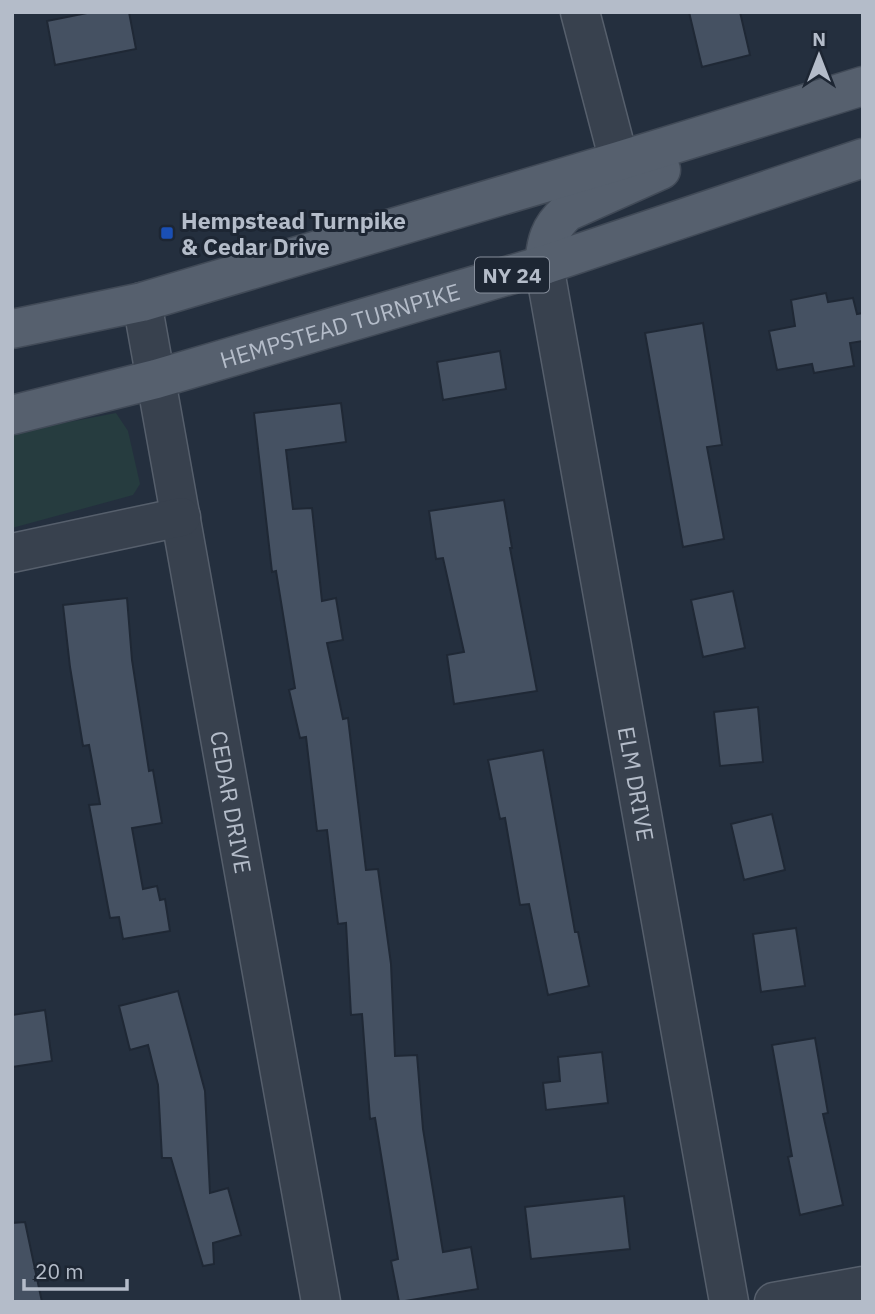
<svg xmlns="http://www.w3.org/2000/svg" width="875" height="1314" font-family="'IBM Plex Sans',sans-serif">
  <rect width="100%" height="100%" fill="#242f3e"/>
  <!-- green -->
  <path fill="#263c3f" d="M116 413 128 431 140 484 133 495 12 528V433Z"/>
  <!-- building -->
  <path fill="#455162" stroke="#1f2835" stroke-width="2" d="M92 12H129L136 49 55 65 47 21Z
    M689 12H740L750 55 702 67Z
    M826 293 828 302 853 298 857 314 863 313V341L850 343 854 366 814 373 812 364 777 370 769 331 795 326 791 300Z
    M703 323 722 445 707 447 724 539 683 547 645 333Z
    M500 351 506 389 443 400 437 362Z
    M341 403 346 442 286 450 293 509 312 508 322 601 336 598 343 640 327 643 343 719 348 718 366 870 378 869 391 964 395 1056 417 1055 423 1129 443 1252 471 1247 478 1289 399 1302 391 1261 398 1259 375 1118 370 1119 362 1014 351 1015 346 923 338 924 327 830 317 831 306 737 300 738 289 690 295 688 276 571 272 572 254 413Z
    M504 500 512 548H510L537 691 454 704 447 655 464 652 443 558 436 559 429 511Z
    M733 591 745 648 703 657 691 600Z
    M127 598 132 660 149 771 153 770 162 823 132 828 143 889 157 886 160 900 165 899 170 931 123 939 119 917 110 918 89 805 100 804 89 745 83 746 70 667 63 605Z
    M758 707 763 762 720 766 714 712Z
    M543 750 575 932H578L589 986 548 995 529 904 520 905 505 818 500 819 488 760Z
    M772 814 785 870 744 880 731 824Z
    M796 928 805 986 761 992 753 934Z
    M178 991 205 1091 210 1193 228 1188 241 1235 213 1243 214 1264 203 1266 171 1158H162L158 1085 148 1045 130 1050 119 1006Z
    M45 1010 52 1061 12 1067V1015Z
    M815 1038 828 1113 823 1114 843 1205 800 1215 788 1157 792 1156 772 1045Z
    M602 1052 608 1103 546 1110 543 1083 560 1081 558 1057Z
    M624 1196 630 1249 531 1259 525 1207Z
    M25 1222 42 1302H12V1223Z"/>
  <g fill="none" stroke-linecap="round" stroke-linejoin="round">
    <!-- minor casing -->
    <g stroke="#565f6c" stroke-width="41">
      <g id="minor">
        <path d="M580 12 619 161"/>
        <path id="s1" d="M544 265 729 1302"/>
        <path id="s2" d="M142 302 321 1302"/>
        <path d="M12 553 181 517"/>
        <path d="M774 1302 863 1286"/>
      </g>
    </g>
    <!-- major casing -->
    <g stroke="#414a57" stroke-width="41">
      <g id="major">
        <path d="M544 265C546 242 549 228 567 212L661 170"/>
        <path d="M12 329 142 302 619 161 863 86"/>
        <path id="s3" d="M12 415 156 379 544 265 863 158"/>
      </g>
    </g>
    <!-- minor -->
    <use href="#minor" stroke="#38414e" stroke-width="38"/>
    <!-- major -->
    <use href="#major" stroke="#56606e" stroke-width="38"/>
  </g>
  <!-- markers -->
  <rect fill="#1a4fb4" stroke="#1d2633" stroke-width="2.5" x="160" y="226" width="14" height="14" rx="3.5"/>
  <g text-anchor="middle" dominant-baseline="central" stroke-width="6" stroke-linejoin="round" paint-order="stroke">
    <!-- shield labels -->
    <rect fill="#1d2633" stroke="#878f9c" stroke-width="2" x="475" y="257.5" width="74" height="35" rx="5"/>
    <g font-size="21" font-weight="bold" fill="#b4bcc9">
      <text x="512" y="275">NY 24</text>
    </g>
    <!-- poi labels -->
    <g font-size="23" font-weight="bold" fill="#b4bcc9" stroke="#1d2633" text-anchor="start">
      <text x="181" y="220">Hempstead Turnpike<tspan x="181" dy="26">&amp; Cedar Drive</tspan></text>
    </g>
    <!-- street labels -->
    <g font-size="23" fill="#b4bcc9" stroke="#1d2633">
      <text stroke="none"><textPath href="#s3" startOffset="340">HEMPSTEAD TURNPIKE</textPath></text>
      <text stroke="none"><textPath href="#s1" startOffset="527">ELM DRIVE</textPath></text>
      <text stroke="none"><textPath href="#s2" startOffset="508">CEDAR DRIVE</textPath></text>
    </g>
  </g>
  <!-- border -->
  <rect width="875" height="1314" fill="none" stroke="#b4bcc9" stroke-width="28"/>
  <!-- north arrow -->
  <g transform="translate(819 56)" stroke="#1d2633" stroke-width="5" paint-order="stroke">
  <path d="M0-5L12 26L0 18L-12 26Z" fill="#b4bcc9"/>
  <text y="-10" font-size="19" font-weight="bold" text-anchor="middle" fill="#b4bcc9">N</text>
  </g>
  <!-- scale -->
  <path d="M24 1279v10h103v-10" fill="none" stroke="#b4bcc9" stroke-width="3.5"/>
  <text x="35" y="1279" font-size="21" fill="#b4bcc9" stroke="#1d2633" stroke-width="5" paint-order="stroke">20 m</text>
</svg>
